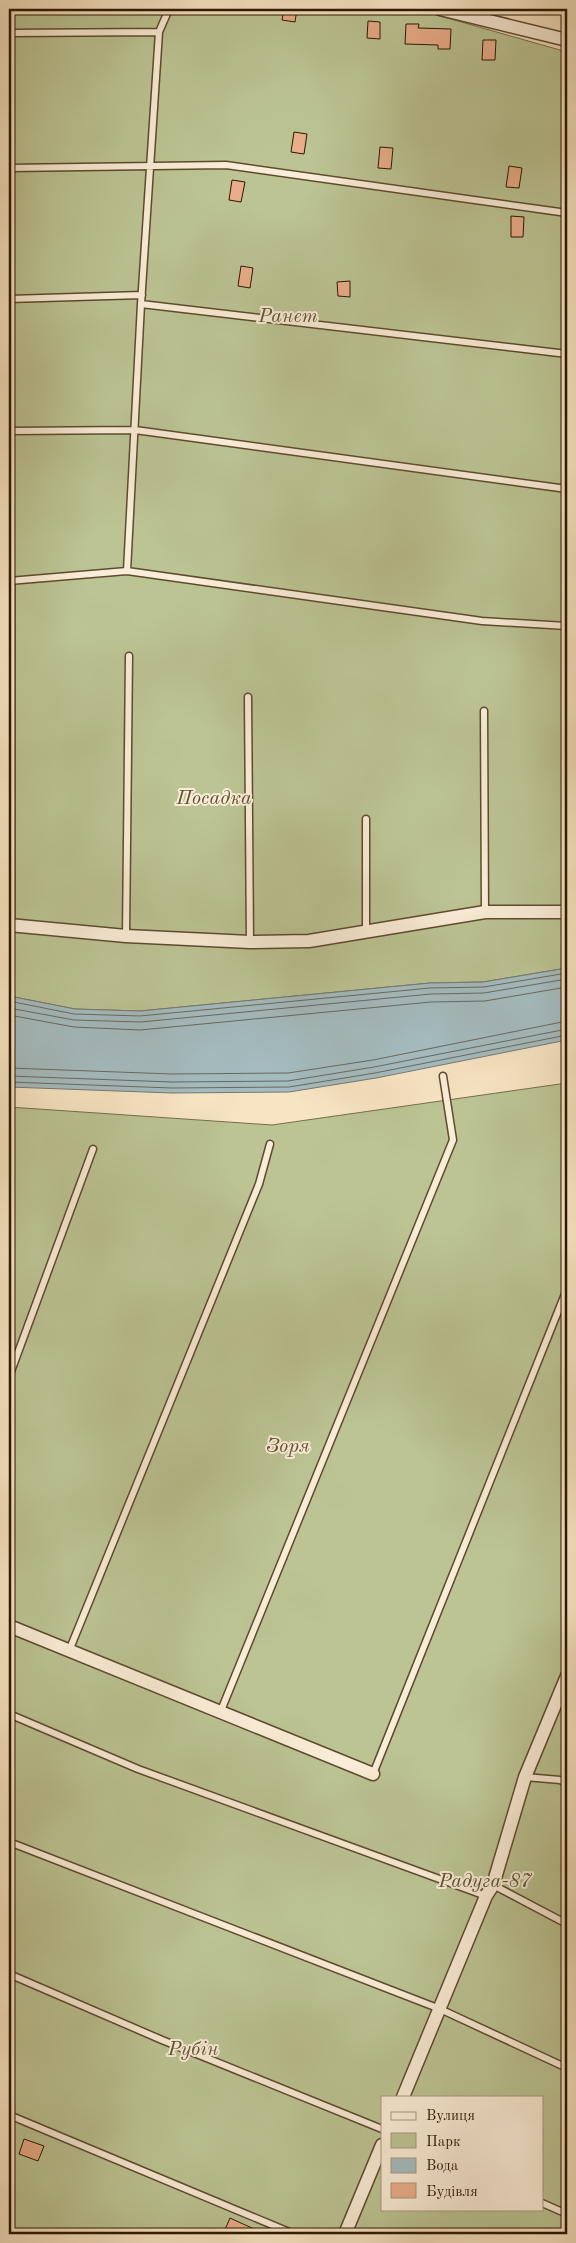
<svg xmlns="http://www.w3.org/2000/svg" width="576" height="2243" font-family="'Old Standard TT',serif">
  <rect width="100%" height="100%" fill="#f7e4c2"/>
  <filter id="stains"><feTurbulence type="fractalNoise" baseFrequency=".004" numOctaves="4"/><feColorMatrix values="0 0 0 0 .2 0 0 0 0 .09 0 0 0 0 .02 0 0 0 .5 -.17"/></filter>
  <radialGradient id="worn" r=".72"><stop offset=".6" stop-color="#630" stop-opacity="0"/><stop offset="1" stop-color="#630" stop-opacity=".3"/></radialGradient>
  <!-- green -->
  <path fill="#bcc494" stroke="#746e4a" fill-rule="evenodd" d="M9 9H401L426 12 567 52V968L483 982 430 983 140 1011 75 1009 9 996Z
    M567 1083V2234H9V1107L272 1125ZM382 2097H542V2209H382Z"/>
  <!-- water -->
  <path fill="#a4bbbf" stroke="#747973" d="M567 968V1040L376 1078 289 1092 172 1093 9 1087V996L75 1009 140 1011 430 983 483 982Z"/>
  <g fill="none" stroke-linecap="round" stroke-linejoin="round">
    <!-- shore -->
    <path stroke="#686960" stroke-width="1" d="M9 1001 74 1014 140 1016 430 988 484 987 567 973
      M9 1008 74 1020 141 1022 431 994 484 993 567 979
      M9 1015 74 1027 140 1030 431 1002 485 1001 567 987
      M9 1068 172 1074 288 1073 373 1060 567 1021
      M9 1076 172 1082 288 1081 374 1067 567 1029
      M9 1082 172 1088 289 1087 375 1073 567 1035"/>
  </g>
  <!-- building -->
  <path fill="#eaad8a" stroke="#2b1700" d="M284 9H297L295 22 282 20Z
    M368 21 380 22V39L367 38Z
    M406 24H419L418 28 451 29 450 49H438V45L405 44Z
    M483 40H496L495 60H482Z
    M294 132 307 134 304 154 291 152Z
    M380 147 393 148 391 169 378 168Z
    M509 166 522 168 519 188 506 187Z
    M232 180 245 182 241 202 229 200Z
    M511 216 524 217 523 237H511Z
    M241 266 253 268 250 288 238 286Z
    M350 281V297L338 296 337 282Z
    M24 2139 44 2146 38 2161 19 2154Z
    M230 2218 265 2234H223Z"/>
  <g fill="none" stroke-linecap="round" stroke-linejoin="round">
    <!-- lane casing -->
    <g stroke="#5e4a30" stroke-width="9">
      <path id="lane" d="M9 33 159 32
        M9 168 226 165 567 213
        M9 299 142 295
        M141 304 567 354
        M9 431 135 430 567 489
        M127 571 141 304 159 32 169 9
        M9 581 127 571 482 621 567 626
        M248 697 250 942
        M484 711 485 912
        M11 926V581
        M366 932V819
        M126 936 129 656
        M9 1377 93 1149
        M69 1651 259 1184 270 1144
        M220 1713 453 1140 443 1076
        M9 1714 138 1769 486 1896
        M373 1774 567 1289
        M525 1777 560 1780 567 1783
        M9 1842 440 2009 567 2068
        M493 1885 567 1924
        M9 1974 162 2040 382 2129
        M9 2115 294 2234
        M542 2203 567 2214"/>
    </g>
    <!-- street casing -->
    <g stroke="#5e4a30" stroke-width="15">
      <path id="street" d="M440 9 567 40
        M9 925 126 936 250 942 309 941 485 912H567
        M9 1626 373 1774
        M403 2097 486 1896 493 1885 525 1777 567 1676
        M345 2234 382 2145"/>
    </g>
    <!-- lane -->
    <use href="#lane" stroke="#faedd7" stroke-width="6"/>
    <!-- street -->
    <use href="#street" stroke="#faedd7" stroke-width="12"/>
  </g>
  <g text-anchor="middle" dominant-baseline="central" stroke-width="4" stroke-linejoin="round" paint-order="stroke">
    <!-- park labels -->
    <g font-size="20" font-style="italic" fill="#5e5434" stroke="#faedd7">
      <text x="288" y="317">Ранет</text>
      <text x="214" y="799">Посадка</text>
      <text x="288" y="1447">Зоря</text>
      <text x="485" y="1882">Радуга-87</text>
      <text x="193" y="2050">Рубін</text>
    </g>
  </g>
  <!-- margin -->
  <rect width="576" height="2243" fill="none" stroke="#f7e4c2" stroke-width="30"/>
  <rect x="10" y="10" width="556" height="2223" fill="none" stroke="#2b1700" stroke-width="2.5"/>
  <rect x="15" y="15" width="546" height="2213" fill="none" stroke="#2b1700"/>
  <!-- legend -->
  <rect x="381" y="2096" width="162" height="115" fill="#faedd7" stroke="#a79781"/>
  <rect x="391" y="2112" width="25" height="8" fill="#faedd7" stroke="#a79781"/>
  <text x="426" y="2120" font-size="15" fill="#2b1700">Вулиця</text>
  <rect x="391" y="2133" width="25" height="15" fill="#bcc494" stroke="#a79781"/>
  <text x="426" y="2146" font-size="15" fill="#2b1700">Парк</text>
  <rect x="391" y="2158" width="25" height="15" fill="#a4bbbf" stroke="#a79781"/>
  <text x="426" y="2170" font-size="15" fill="#2b1700">Вода</text>
  <rect x="391" y="2183" width="25" height="15" fill="#eaad8a" stroke="#a79781"/>
  <text x="426" y="2196" font-size="15" fill="#2b1700">Будівля</text>
  <rect width="100%" height="100%" filter="url(#stains)"/>
  <rect width="100%" height="100%" fill="url(#worn)"/>
</svg>
